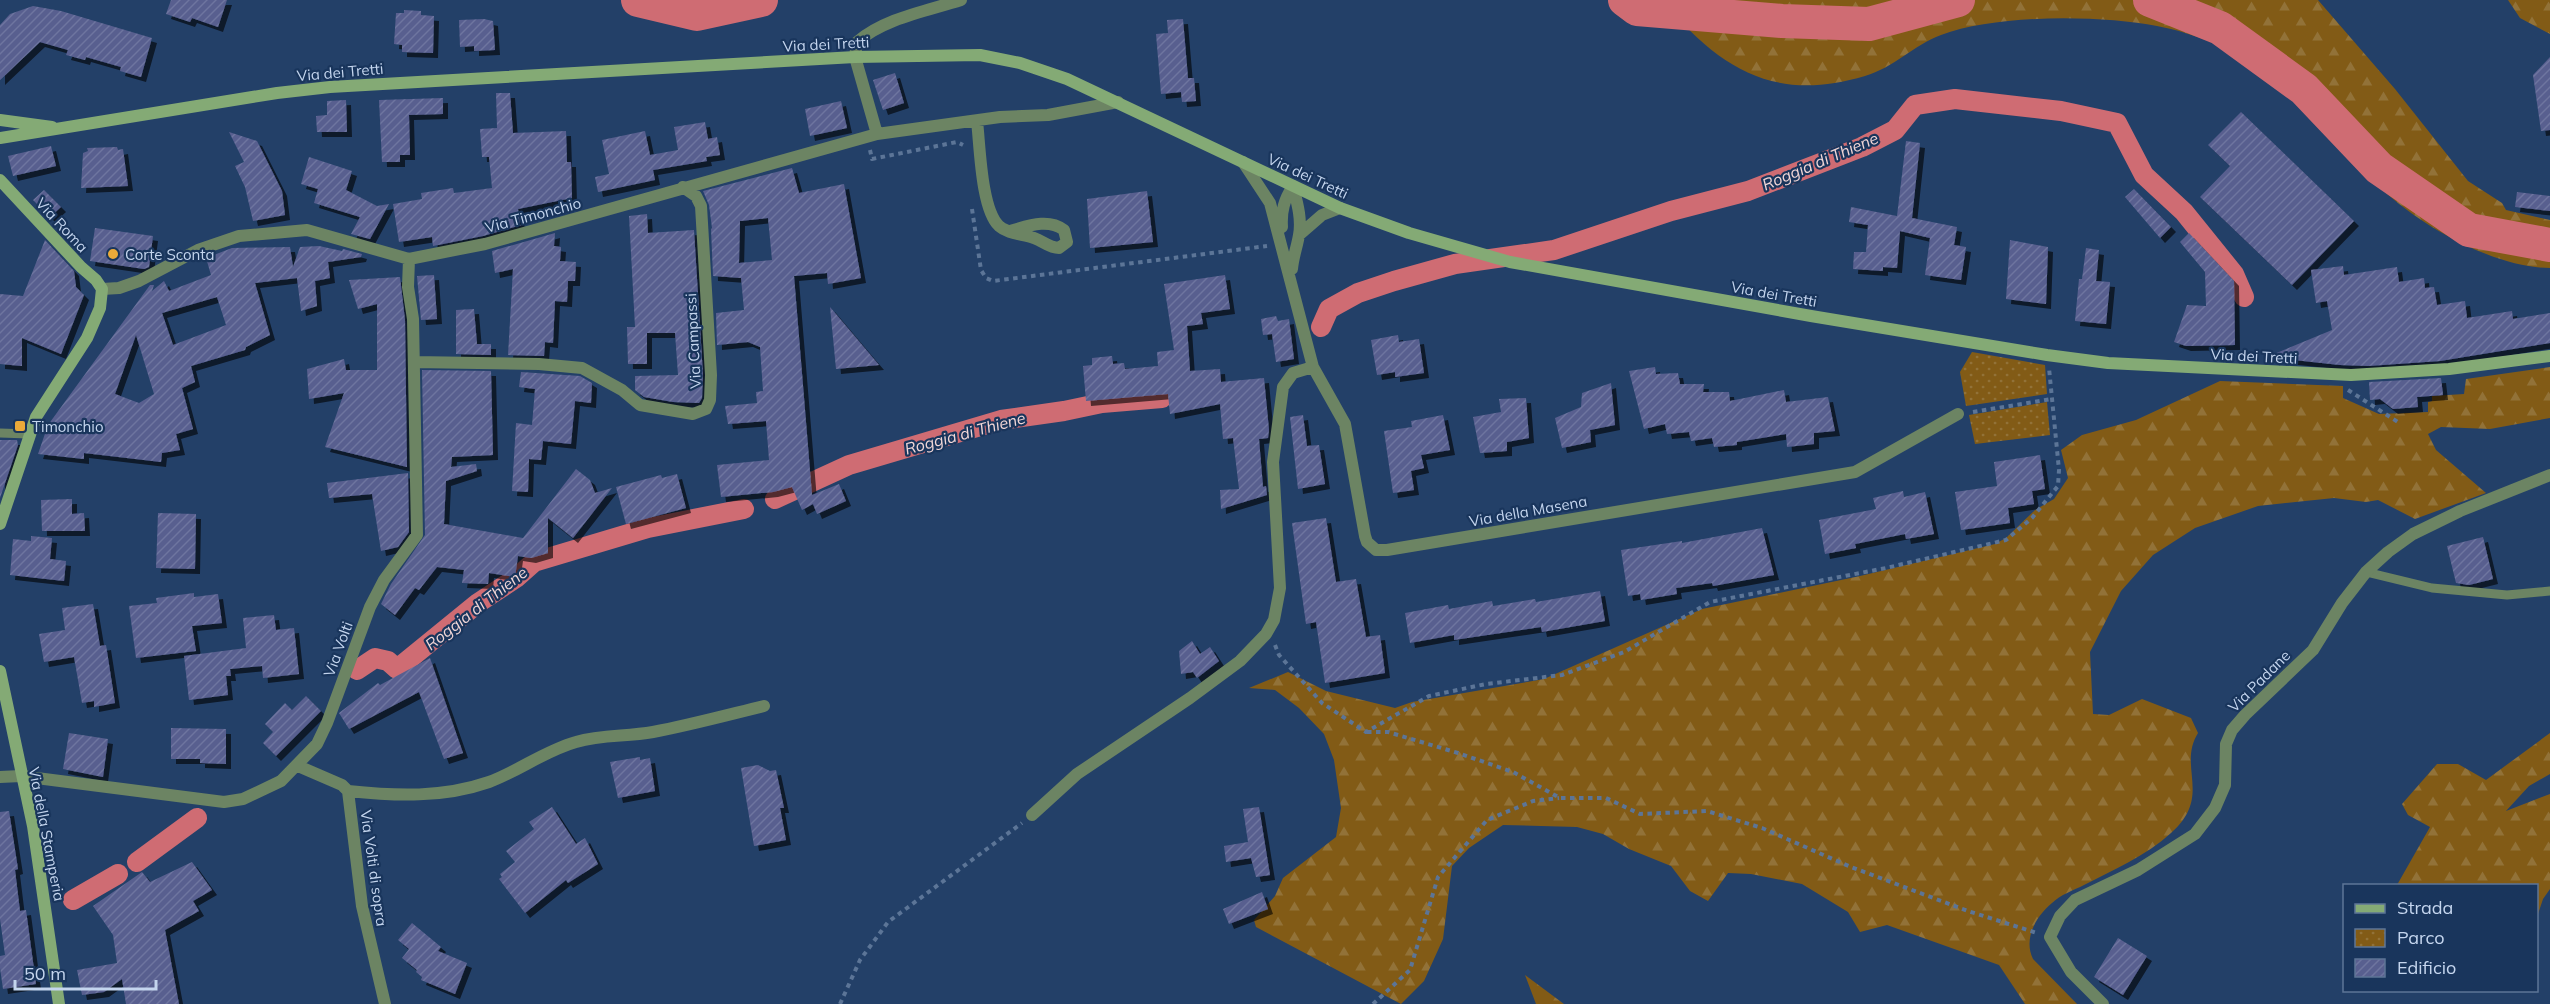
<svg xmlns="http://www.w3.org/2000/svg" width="2550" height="1004" font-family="Mulish,sans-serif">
  <defs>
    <pattern id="forest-firs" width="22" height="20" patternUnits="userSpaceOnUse" patternTransform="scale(1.5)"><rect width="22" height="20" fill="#825b16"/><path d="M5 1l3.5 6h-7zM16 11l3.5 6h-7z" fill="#927238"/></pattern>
    <pattern id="park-dots" width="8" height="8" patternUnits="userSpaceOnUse" patternTransform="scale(1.5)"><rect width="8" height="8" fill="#825b16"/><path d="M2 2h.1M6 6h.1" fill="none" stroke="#927238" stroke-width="1.8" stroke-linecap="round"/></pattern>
    <pattern id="building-hatch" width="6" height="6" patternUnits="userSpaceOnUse" patternTransform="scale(1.5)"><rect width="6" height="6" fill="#585f8f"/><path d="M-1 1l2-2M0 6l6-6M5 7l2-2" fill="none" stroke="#6e759f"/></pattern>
    <filter id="shadow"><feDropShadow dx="5" dy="5" stdDeviation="0" flood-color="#0009"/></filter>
  </defs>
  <rect width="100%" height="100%" fill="#234068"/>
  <!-- forest -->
  <path fill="url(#forest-firs)" d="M1662 0H2318L2395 89 2468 181 2502 203 2506 210 2550 220V268C2496 268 2422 227 2383 190 2342 152 2308 106 2264 72 2234 49 2194 33 2157 26 2100 15 1996 14 1941 35 1914 45 1893 68 1865 76 1774 103 1720 69 1662 0Z
    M2508 0H2550V34L2520 18Z
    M2550 367V418L2490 429 2441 427 2428 434 2436 450 2486 493 2415 519 2378 500 2366 502 2334 498 2258 506 2195 528 2153 555 2121 591 2090 652 2093 714 2109 715 2142 699 2191 718 2198 733C2177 767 2213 796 2171 833 2146 856 2113 870 2084 885 2074 890 2060 895 2052 903 2036 916 2023 939 2033 959L2077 1004H2025L1999 965 1887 925 1860 932 1848 912 1802 884 1751 874 1728 873 1708 901 1690 891 1671 866 1629 849 1603 834 1577 827 1503 825 1469 848 1452 866 1443 939 1424 981 1401 1004 1256 927 1254 920 1275 896 1283 878 1336 837 1341 808 1334 760 1324 734 1299 708 1275 690 1249 688 1288 672 1326 691 1395 708 1412 702 1544 679 1702 609 1860 576 1995 544 2006 538 2035 510 2054 499 2068 478 2061 450 2082 435 2136 420 2220 381 2343 386V398L2379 414 2428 412V402L2432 401V396L2464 394 2466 379Z
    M2550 733V774L2529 786 2506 811 2550 794V889L2543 899 2537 917 2536 886 2397 885 2430 827 2408 815 2402 804 2437 764H2458L2486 780Z
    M1525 975 1564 1004H1536Z"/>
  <!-- park -->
  <path fill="url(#park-dots)" d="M1972 352 2045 365 2047 394 1966 406 1960 372Z
    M2047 402 2050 435 1975 444 1969 415Z"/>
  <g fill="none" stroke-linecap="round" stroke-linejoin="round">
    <!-- canal -->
    <path stroke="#cf6c73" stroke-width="20" d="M1321 327 1329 309 1358 293 1394 281 1455 264 1554 250 1671 211 1748 191 1862 147 1895 130 1915 105 1955 99 2061 111 2117 123 2144 175 2184 212 2234 274 2244 297
      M775 499 849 465 1001 420 1064 411 1102 403 1162 398
      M357 670 375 658 388 661 397 669 478 603 516 578 534 562 648 528 744 509
      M137 862 197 818
      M73 900 118 874"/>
    <!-- river -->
    <path stroke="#cf6c73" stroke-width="34" d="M638 0 697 14 761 0
      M1625 0 1637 9 1782 21 1869 24 1958 0
      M2150 0 2220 28 2304 89 2379 168 2469 230 2550 245"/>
  </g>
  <!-- building -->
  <path fill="url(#building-hatch)" fill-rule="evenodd" filter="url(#shadow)" d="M171 0H227L218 27 192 18 190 22 166 14Z
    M33 6 61 11 152 38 141 77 120 71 121 67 86 57 85 60 66 55 68 50 40 42 0 80V25L10 14Z
    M404 10 421 11V15L434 16 433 53 402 52V45L394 44 396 13H404Z
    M484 19 493 21 495 50 474 51V46L460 47 459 20Z
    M1183 19 1188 78H1194L1196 101 1182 102 1181 92 1161 94 1156 34 1168 33 1167 20Z
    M2550 57V130L2541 131 2533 75Z
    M895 73 904 103 883 110 873 80Z
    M496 93H510L513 133 566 131 567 162H571L572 198 518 209 520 225 525 224 483 236 433 246 432 237 399 242 393 204 422 199 421 193 453 188 454 193 492 188 489 157H482L480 129 497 128Z
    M443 98V114L409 115 410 155H400V162H382L379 100Z
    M346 100 347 132H317L316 116 327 115V101Z
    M841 101 847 128 810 136 805 109Z
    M2241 112 2354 221 2292 285 2200 197 2230 166 2208 145Z
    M705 122 708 139 717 137 720 155 706 157 707 161 653 170 655 180 598 192 595 177 609 174 602 140 645 131 650 155 678 150 674 127Z
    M229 132 257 141 282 191 285 215 253 221 245 187 235 166 244 162Z
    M1906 141 1920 143 1912 218 1957 227 1954 245 1966 247 1961 280 1925 275 1930 238 1900 231 1897 268 1883 267V271L1853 269 1854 252H1866L1868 225 1849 222 1851 207 1897 216Z
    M51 146 56 166 13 176 8 156Z
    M117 147 118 150 123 149 128 186 81 188 83 153 88 151 87 148Z
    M309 157 352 171 346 190 377 206 389 204 370 239 351 234 360 217 314 203 318 189 301 184Z
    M792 168 799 193 844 184 861 278 828 284 827 273 794 276 812 495 839 484 846 501 817 514 813 504 802 510 792 487 773 492 721 497 717 465 769 460 766 421 728 424 725 406 757 403 756 392 763 391 760 347 748 342 717 345 716 313 744 310 741 278 713 276 711 229 712 228 709 205 703 191ZM768 218 772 260 739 263 740 221Z
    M2134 189 2171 227 2160 238 2125 197Z
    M44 190 61 207 50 217 33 200Z
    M1147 191 1153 242 1090 248 1087 199Z
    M2517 192 2550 196V211L2515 207Z
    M647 214 648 233 694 230 703 375 702 398 699 403 673 402 644 397 635 390V376L678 375 675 333H647V364H628L627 327H635L629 216Z
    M95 228 153 236 149 267 144 269 90 261Z
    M555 233 554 246 561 247 560 261 576 262 575 281H568L567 302 555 301 553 343 545 342 544 356 508 355 513 269 495 273 492 251Z
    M2189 233 2234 281 2235 345 2186 346 2174 342 2187 305 2206 306 2205 272 2180 242Z
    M45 240 74 271 76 287 84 295 61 354 22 338V366L0 364V294L23 296Z
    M2010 240 2048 247 2046 304 2006 299Z
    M319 246 342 251 343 249 362 254 361 257 328 262 330 278 315 281 317 306 301 311 297 278 255 283 270 335 246 347 245 350 191 366 195 382 182 388 193 429 176 434 180 450 162 453 161 462 84 453V459L38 454 48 425 150 285H154L152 291 164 281 169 291 211 275 206 258 232 248 290 247 293 267 300 247ZM217 297 226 325 173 345 162 313ZM136 335 154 394 139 403 115 394Z
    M2086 248 2099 250 2096 281 2110 282 2106 324 2075 321 2079 279H2082Z
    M2343 266 2344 275 2397 267 2399 282 2424 278 2425 288 2434 287 2437 305 2465 301 2467 318 2512 311 2513 319 2550 313V343L2440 361 2368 366 2340 365 2267 357 2332 330 2327 301 2316 303 2311 270Z
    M434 275 437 319 421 320 417 276Z
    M1225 275 1230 309 1201 313 1203 324 1187 326 1190 371 1220 369 1221 382 1264 378 1269 430 1268 438 1259 439 1263 487 1266 486 1267 495 1221 509 1220 490 1239 489 1233 438 1223 439 1220 404 1170 414 1168 394 1086 401 1083 366 1092 365V358L1112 356 1113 364 1124 363 1125 369 1158 366 1157 352 1174 350 1164 284Z
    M400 277 405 320 407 467 325 447 344 393 309 399 307 369 344 359 346 370H377V304L358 309 349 280Z
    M830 307 879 365 836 369Z
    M474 309 477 344H491V355L456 354V310Z
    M1276 316 1278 321 1289 319 1294 359 1276 362 1272 334 1263 335 1261 319Z
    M1398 335 1399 342 1419 339 1424 373 1395 377V372L1377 375 1371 340Z
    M1655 367 1656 374 1678 373 1680 384H1704L1703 392H1729L1730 401 1784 390 1786 402 1828 397 1835 431 1814 433V444L1787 447 1786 434 1737 442V445L1714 447 1712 438 1691 441 1689 432 1667 434 1665 424 1644 429 1629 371Z
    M422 370 491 371 493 455 452 457 451 467 476 464 477 471 446 481 444 524 523 538 576 469 590 480 595 493 612 488 573 538 548 518V553L531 558 518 556 515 577 489 573 488 584 462 583 464 570 437 567 419 590 415 588 395 615 381 604 391 584 425 535Z
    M521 372 580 376 592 383 591 403 575 401 571 444 543 441 541 460 529 459 528 492 512 491 516 423 532 425 535 389 519 387Z
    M2441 378 2443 395 2417 397 2418 407 2393 409 2380 399 2370 400 2369 382Z
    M1611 383 1615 425 1590 430 1591 442 1562 448 1555 418 1581 407 1582 393Z
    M1526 398 1529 438 1507 442V451L1480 453 1473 417 1501 412 1499 399Z
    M1303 415 1307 446 1319 445 1325 484 1298 489 1290 417Z
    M1443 415 1450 450 1421 455 1424 468 1411 471 1414 490 1393 493 1384 431 1412 427 1411 421Z
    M0 440H17L18 445 0 498Z
    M2040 455 2045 489 2032 491 2034 504 2008 508 2010 523 1961 530 1955 492 1997 486 1994 462Z
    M408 473 409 532 398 547 381 551 372 494 329 498 327 483Z
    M677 474 686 508 626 524 616 487 661 475 662 478Z
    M1903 491 1904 497 1925 492 1934 534 1906 539 1905 534 1855 544 1856 548 1825 554 1819 520 1876 509 1873 498Z
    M72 499V514L84 513 85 531H42L41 500Z
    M158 513 196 514 195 569 156 568Z
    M1326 518 1336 582 1356 579 1366 637 1380 635 1385 673 1325 683 1316 622 1306 624 1292 523Z
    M1762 528 1774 575 1713 586 1712 583 1676 588 1677 594 1641 600 1640 594 1628 596 1621 550 1682 541V543Z
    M31 536 52 538 50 559 66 561 64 581 10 575 13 539 31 541Z
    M2483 537 2493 579 2469 585 2456 583 2447 546Z
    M1600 591 1605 621 1542 632 1541 627 1454 640V635L1410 643 1405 613 1448 605 1449 609 1492 601 1493 606 1535 599 1536 602Z
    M194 593V597L218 594 222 623 192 626 196 651 136 658 129 606 157 603 156 598Z
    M93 604 100 646 106 645 115 703 94 707V701L82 703 74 657 44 662 39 634 65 630 62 608Z
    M274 615 276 630 294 628 299 674 263 678 262 666 230 669 231 676H226L228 695 189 700 184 656 246 648 243 618Z
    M1192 641 1200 654 1210 647 1219 661 1197 678 1193 672 1181 674 1179 651Z
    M430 658 463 753 444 759 419 692 349 729 339 713 378 683 380 685Z
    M306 696 321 711 276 756 263 743 273 732 265 724 285 703 292 710Z
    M171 728 226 729V764L200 763V759H171Z
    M69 733 108 739 103 777 63 769Z
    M640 757V760L650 758 655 791 618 798 610 762Z
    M758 765 770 771 776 770 784 808H780L786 840 754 846 741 768Z
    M552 807 576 844 585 838 598 864 568 883 566 880 525 913 499 879 502 877 500 874 515 862 506 851 534 829 529 822Z
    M1259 807 1270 875 1256 877 1251 858 1226 862 1224 846 1248 842 1243 809Z
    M9 811 18 869 15 870 20 911 26 910 36 984 3 989 0 968V956L5 955 0 919V812Z
    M192 862 212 890 193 901 199 911 165 930 179 1004H126L122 979 104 992 82 995 77 970 117 963 113 935 93 906 142 872 150 882Z
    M1262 892 1268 909 1229 924 1223 909Z
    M412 923 441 947 438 951 467 963 455 994 421 980 422 977 416 972 417 970 402 958 409 949 398 940Z
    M2118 938 2147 956 2123 995 2094 977Z"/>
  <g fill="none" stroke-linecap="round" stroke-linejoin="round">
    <!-- path -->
    <path stroke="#5c7597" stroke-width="4" stroke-dasharray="4.5 4.5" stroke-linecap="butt" d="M870 150 872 159 957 142 963 145
      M972 209 981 270 986 278 993 281 1267 246
      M2348 390 2401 424
      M1973 412 2052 399
      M1275 645 1279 655 1322 703 1366 732 1429 696 1486 684 1562 675 1624 652 1710 602 1886 568 2006 540 2032 518 2058 486 2059 470 2049 368
      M1367 732H1388L1458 753 1513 772 1560 798H1606L1640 814 1707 811 1762 828 1851 867 1968 911 2037 933
      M840 1004 860 960 888 922 1022 823
      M1373 1004 1410 970 1438 877 1487 820 1533 801 1559 798"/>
    <!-- lane -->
    <path stroke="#6c8463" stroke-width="9" d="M0 433 29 434
      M2366 572 2432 588 2507 595 2550 591"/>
    <!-- street -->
    <path stroke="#6c8463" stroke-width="12" d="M977 121C980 146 981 209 999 226 1008 234 1023 234 1034 238 1043 241 1049 248 1059 248L1067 242 1064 230C1048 218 1028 226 1010 231
      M877 134 855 57 857 42C885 18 927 11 961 0
      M1243 162 1270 203 1313 367 1345 424 1365 536 1367 542 1376 550H1387L1855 472 1958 414
      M1282 227C1281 211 1284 200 1293 186
      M1299 235 1322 215 1340 208
      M1292 269C1293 257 1297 247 1299 235 1302 219 1297 202 1293 186
      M102 289 119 288 139 281 198 250 239 236 307 230 409 259 485 244 877 134 1000 117 1048 115 1118 102
      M414 362 539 364 582 368 622 390 640 405 693 414 706 409 710 400 711 375 701 206 696 196 683 187
      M298 766 342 785 348 791 362 906 385 1004
      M0 777 21 776 224 802 243 799 281 781 317 744 327 723 370 607 384 580 417 535 413 319 408 287 409 259
      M348 791C396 796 443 798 489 782 519 771 544 751 576 742 602 734 626 737 653 732 690 725 727 715 764 706
      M1032 815 1077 774 1190 698 1240 661 1266 634 1274 620 1280 588 1273 462 1283 387 1293 373 1313 367
      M2103 1004 2071 972 2050 937 2060 916 2075 900 2138 870 2195 834 2215 808 2225 785 2226 744 2232 730 2245 715 2313 650 2342 603 2366 572 2388 552 2413 534 2460 511 2550 475"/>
    <!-- secondary -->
    <path stroke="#84aa75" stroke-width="12" d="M0 120 52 127
      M0 138 277 93 330 87 855 57 980 55 1020 63 1067 79 1340 208 1409 233 1510 262 1811 316 2047 355 2108 363 2351 375 2449 369 2550 356
      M0 180 81 267 96 280 102 289 100 308 87 338 36 417 0 524
      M0 671 33 826 59 1004"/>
  </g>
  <!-- markers -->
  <g fill="#ebaa39" stroke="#19355c" stroke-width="2">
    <circle cx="113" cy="254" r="6"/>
    <rect x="14" y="420" width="12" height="12" rx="3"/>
  </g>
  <g text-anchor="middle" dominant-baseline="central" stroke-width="4.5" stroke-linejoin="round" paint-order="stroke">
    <!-- street labels -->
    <g font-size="15" fill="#c4d5ee" stroke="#19355c">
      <text transform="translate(826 44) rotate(-3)">Via dei Tretti</text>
      <text transform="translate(340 72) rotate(-5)">Via dei Tretti</text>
      <text transform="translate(1308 176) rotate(25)">Via dei Tretti</text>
      <text transform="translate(533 215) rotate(-15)">Via Timonchio</text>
      <text transform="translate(62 225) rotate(47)">Via Roma</text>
      <text transform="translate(1774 294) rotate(10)">Via dei Tretti</text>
      <text transform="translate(693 341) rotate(-93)">Via Campassi</text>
      <text transform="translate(2254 356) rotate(3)">Via dei Tretti</text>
      <text transform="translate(1528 511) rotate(-10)">Via della Masena</text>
      <text transform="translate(338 649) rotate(-70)">Via Volti</text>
      <text transform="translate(2259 681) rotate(-45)">Via Padane</text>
      <text transform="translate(47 834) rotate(79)">Via della Stamperia</text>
      <text transform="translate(374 868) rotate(82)">Via Volti di sopra</text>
    </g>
    <!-- poi labels -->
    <g font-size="15" fill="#c4d5ee" stroke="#19355c" text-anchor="start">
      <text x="125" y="254">Corte Sconta</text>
      <text x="32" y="426">Timonchio</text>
    </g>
    <!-- water labels -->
    <g font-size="16" font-style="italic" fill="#f2d7d7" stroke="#19355c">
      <text transform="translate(1820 161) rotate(-23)">Roggia di Thiene</text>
      <text transform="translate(965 433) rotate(-15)">Roggia di Thiene</text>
      <text transform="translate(476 608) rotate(-38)">Roggia di Thiene</text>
    </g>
  </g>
  <!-- legend -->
  <rect x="2343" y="884" width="195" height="108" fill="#19355c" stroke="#5d7596" stroke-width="1.5"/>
  <rect x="2355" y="904" width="30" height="9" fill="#84aa75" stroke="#5d7596" stroke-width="1.5"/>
  <text x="2397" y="914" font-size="18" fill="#c4d5ee">Strada</text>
  <rect x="2355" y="929" width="30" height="18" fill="url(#park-dots)" stroke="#5d7596" stroke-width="1.5"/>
  <text x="2397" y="944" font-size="18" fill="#c4d5ee">Parco</text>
  <rect x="2355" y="959" width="30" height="18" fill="url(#building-hatch)" stroke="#5d7596" stroke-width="1.5"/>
  <text x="2397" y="974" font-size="18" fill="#c4d5ee">Edificio</text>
  <!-- scale -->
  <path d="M15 980v9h141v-9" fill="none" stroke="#c4d5ee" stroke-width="3"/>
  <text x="24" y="980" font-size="18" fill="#c4d5ee" stroke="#19355c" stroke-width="4.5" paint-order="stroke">50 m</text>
</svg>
